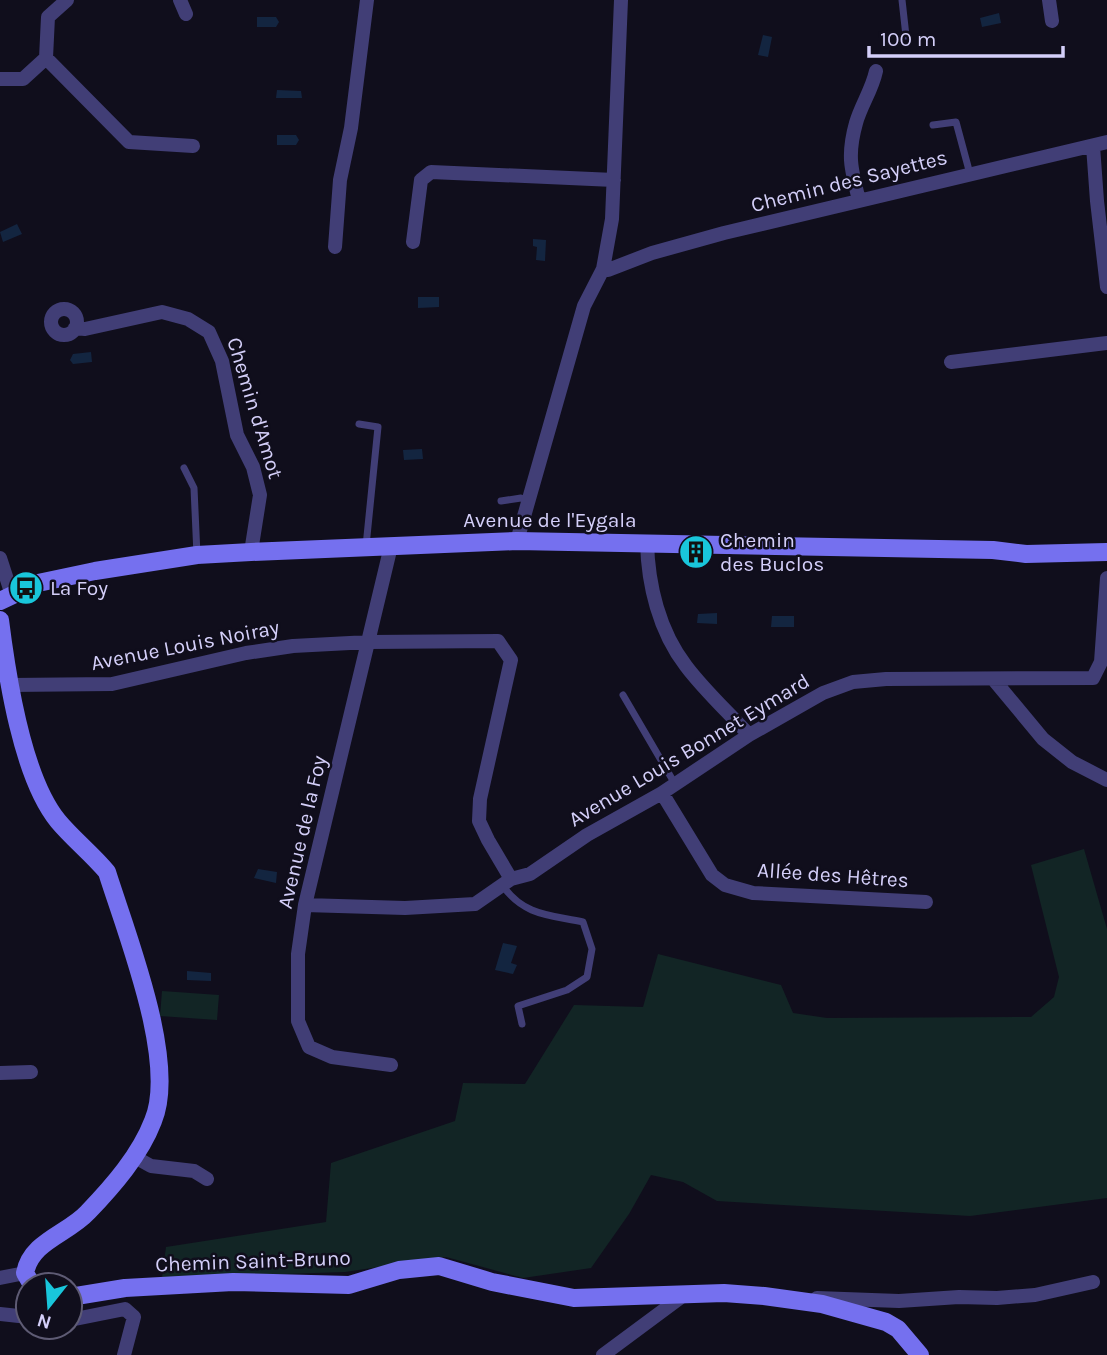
<svg xmlns="http://www.w3.org/2000/svg" width="1107" height="1355" font-family="Karla,sans-serif">
  <rect width="100%" height="100%" fill="#100e1c"/>
  <!-- green -->
  <path fill="#122525" d="M1084 849 1107 929V1198L970 1216 717 1201 683 1182 651 1175 629 1214 591 1268 523 1278 446 1257 345 1272 162 1278 166 1247 326 1222 331 1163 455 1121 463 1083 525 1084 574 1005 643 1007 658 954 781 985 793 1013 827 1018 1031 1017 1054 997 1059 977 1031 865Z
    M162 991 219 995 217 1020 160 1016Z"/>
  <!-- water -->
  <path fill="#132540" d="M999 13 1001 23 982 27 980 18Z
    M257 17H276L279 22 276 27H257Z
    M763 35 772 37 768 57 758 55Z
    M277 90 301 91 302 98H276Z
    M277 135H296L299 140 296 145H277Z
    M17 224 22 234 3 242 0 232Z
    M533 239 546 240 545 261 536 260 537 247 533 246Z
    M418 297H439V307L418 308Z
    M91 352 92 362 73 364 70 360 73 354Z
    M422 449 423 459 404 460 403 450Z
    M717 613V624L697 623 698 614Z
    M772 616H794V627H771Z
    M258 869 277 872 276 883 254 878Z
    M503 943 517 946 511 963 517 965 513 974 495 970Z
    M187 971 211 973V981L187 980Z"/>
  <g fill="none" stroke-linecap="round" stroke-linejoin="round">
    <!-- lane -->
    <path stroke="#413e76" stroke-width="7" d="M902 0 906 36
      M933 125 956 122 970 174
      M359 424 378 427 366 546
      M184 468 194 488 197 555
      M501 501 521 498 528 500
      M623 695 675 784
      M503 886C524 916 551 915 583 922L592 949 587 977 567 990 518 1006 522 1024"/>
    <!-- street -->
    <path stroke="#413e76" stroke-width="14" d="M67 0 48 17 46 58 129 142 193 146
      M180 0 186 14
      M1049 0 1052 21
      M0 79H23L46 58
      M1093 146 1097 201 1107 287
      M859 200C851 169 847 155 856 123 861 105 872 90 876 71
      M413 242 421 180 431 172 614 180
      M335 247 340 180 351 128 367 0
      M603 269 608 270 652 253 724 233 1107 142
      M51 322a13 13 0 1 1 26 0a13 13 0 1 1-26 0Z
      M75 328 85 329 162 312 188 319 209 332 222 361 237 435 253 467 260 495 251 552
      M951 362 1107 343
      M517 541 584 306 603 269 612 219 621 0
      M647 542C648 585 659 631 686 666 704 690 728 712 749 735
      M0 558 12 595
      M994 680 1043 739 1072 762 1107 780
      M10 685 112 684 246 653 293 646 369 642 498 641 511 660 480 799 479 821 488 840 511 879
      M662 793 712 875 725 885 753 893 926 902
      M305 905 405 908 475 904 511 879 530 874 587 835 662 793 749 735 823 693 853 682 886 679 1093 678 1101 662 1107 578
      M391 1065 332 1057 309 1047 298 1021V954L305 905 391 546
      M0 1073 31 1072
      M133 1156 151 1166 194 1171 207 1179
      M0 1278 25 1273
      M814 1301 817 1298 899 1301 959 1297 997 1298 1035 1295 1093 1282
      M0 1314 28 1317
      M70 1320 125 1309 134 1317 124 1355
      M603 1355 684 1295"/>
    <!-- secondary -->
    <path stroke="#7570ef" stroke-width="18" d="M0 601 38 583 95 571 197 555 251 552 517 541 993 550 1026 554 1107 552
      M0 620C7 676 22 777 58 821 73 839 92 854 107 872 126 933 178 1062 153 1121 140 1155 113 1186 88 1212 68 1234 31 1241 25 1273L32 1285
      M70 1297 125 1288 233 1282 349 1285 399 1270 439 1266 492 1282 574 1298 724 1293 764 1296 822 1304 886 1322 898 1329 920 1355"/>
  </g>
  <!-- icons -->
  <defs>
    <g id="building-disc" transform="scale(1.75)"><circle r="9.5" fill="#19c6db" stroke="#100e1c"/><path d="M-4-6H4V6H1V3H-1V6H-4ZM-2.5-4.3h1.7v1.8h-1.7ZM.8-4.3h1.7v1.8H.8ZM-2.5-1h1.7V.8h-1.7ZM.8-1h1.7V.8H.8Z" fill="#111"/></g>
    <g id="bus-disc" transform="scale(1.75)"><circle r="9.5" fill="#19c6db" stroke="#100e1c"/><path d="M-5-6H5V4H4V6H2V4H-2V6H-4V4H-5ZM-3.5-4V0h7V-4ZM-3.5 1.2v1.5H-2V1.2ZM2 1.2v1.5H3.5V1.2Z" fill="#111"/></g>
  </defs>
  <g fill-rule="evenodd">
    <use href="#building-disc" x="696" y="552"/>
    <use href="#bus-disc" x="26" y="588"/>
  </g>
  <g text-anchor="middle" dominant-baseline="central" stroke-width="5" stroke-linejoin="round" paint-order="stroke">
    <!-- street labels -->
    <g font-size="21" fill="#d4cff9" stroke="#100e1c">
      <text transform="translate(849 181) rotate(-14)">Chemin des Sayettes</text>
      <text transform="translate(255 408) rotate(73)">Chemin d'Amot</text>
      <text x="550" y="520">Avenue de l'Eygala</text>
      <text transform="translate(185 645) rotate(-11)">Avenue Louis Noiray</text>
      <text transform="translate(689 750) rotate(-31)">Avenue Louis Bonnet Eymard</text>
      <text transform="translate(302 832) rotate(-77)">Avenue de la Foy</text>
      <text transform="translate(833 875) rotate(4)">Allée des Hêtres</text>
      <text transform="translate(253 1261) rotate(-2)">Chemin Saint-Bruno</text>
    </g>
    <!-- poi labels -->
    <g font-size="21" fill="#d4cff9" stroke="#100e1c" text-anchor="start">
      <text x="720" y="540">Chemin<tspan x="720" dy="24">des Buclos</tspan></text>
      <text x="50" y="588">La Foy</text>
    </g>
  </g>
  <!-- north arrow -->
  <g transform="translate(49 1306) rotate(197)"><circle r="33" fill="#100e1c" stroke="#5e5b74" stroke-width="2"/>
  <path d="M0-5L12 26L0 18L-12 26Z" fill="#19c6db"/>
  <text y="-10" font-size="19" font-weight="bold" text-anchor="middle" fill="#d4cff9">N</text>
  </g>
  <!-- scale -->
  <path d="M869 46v10h194v-10" fill="none" stroke="#d4cff9" stroke-width="3.5"/>
  <text x="880" y="46" font-size="21" fill="#d4cff9" stroke="#100e1c" stroke-width="5" paint-order="stroke">100 m</text>
</svg>
